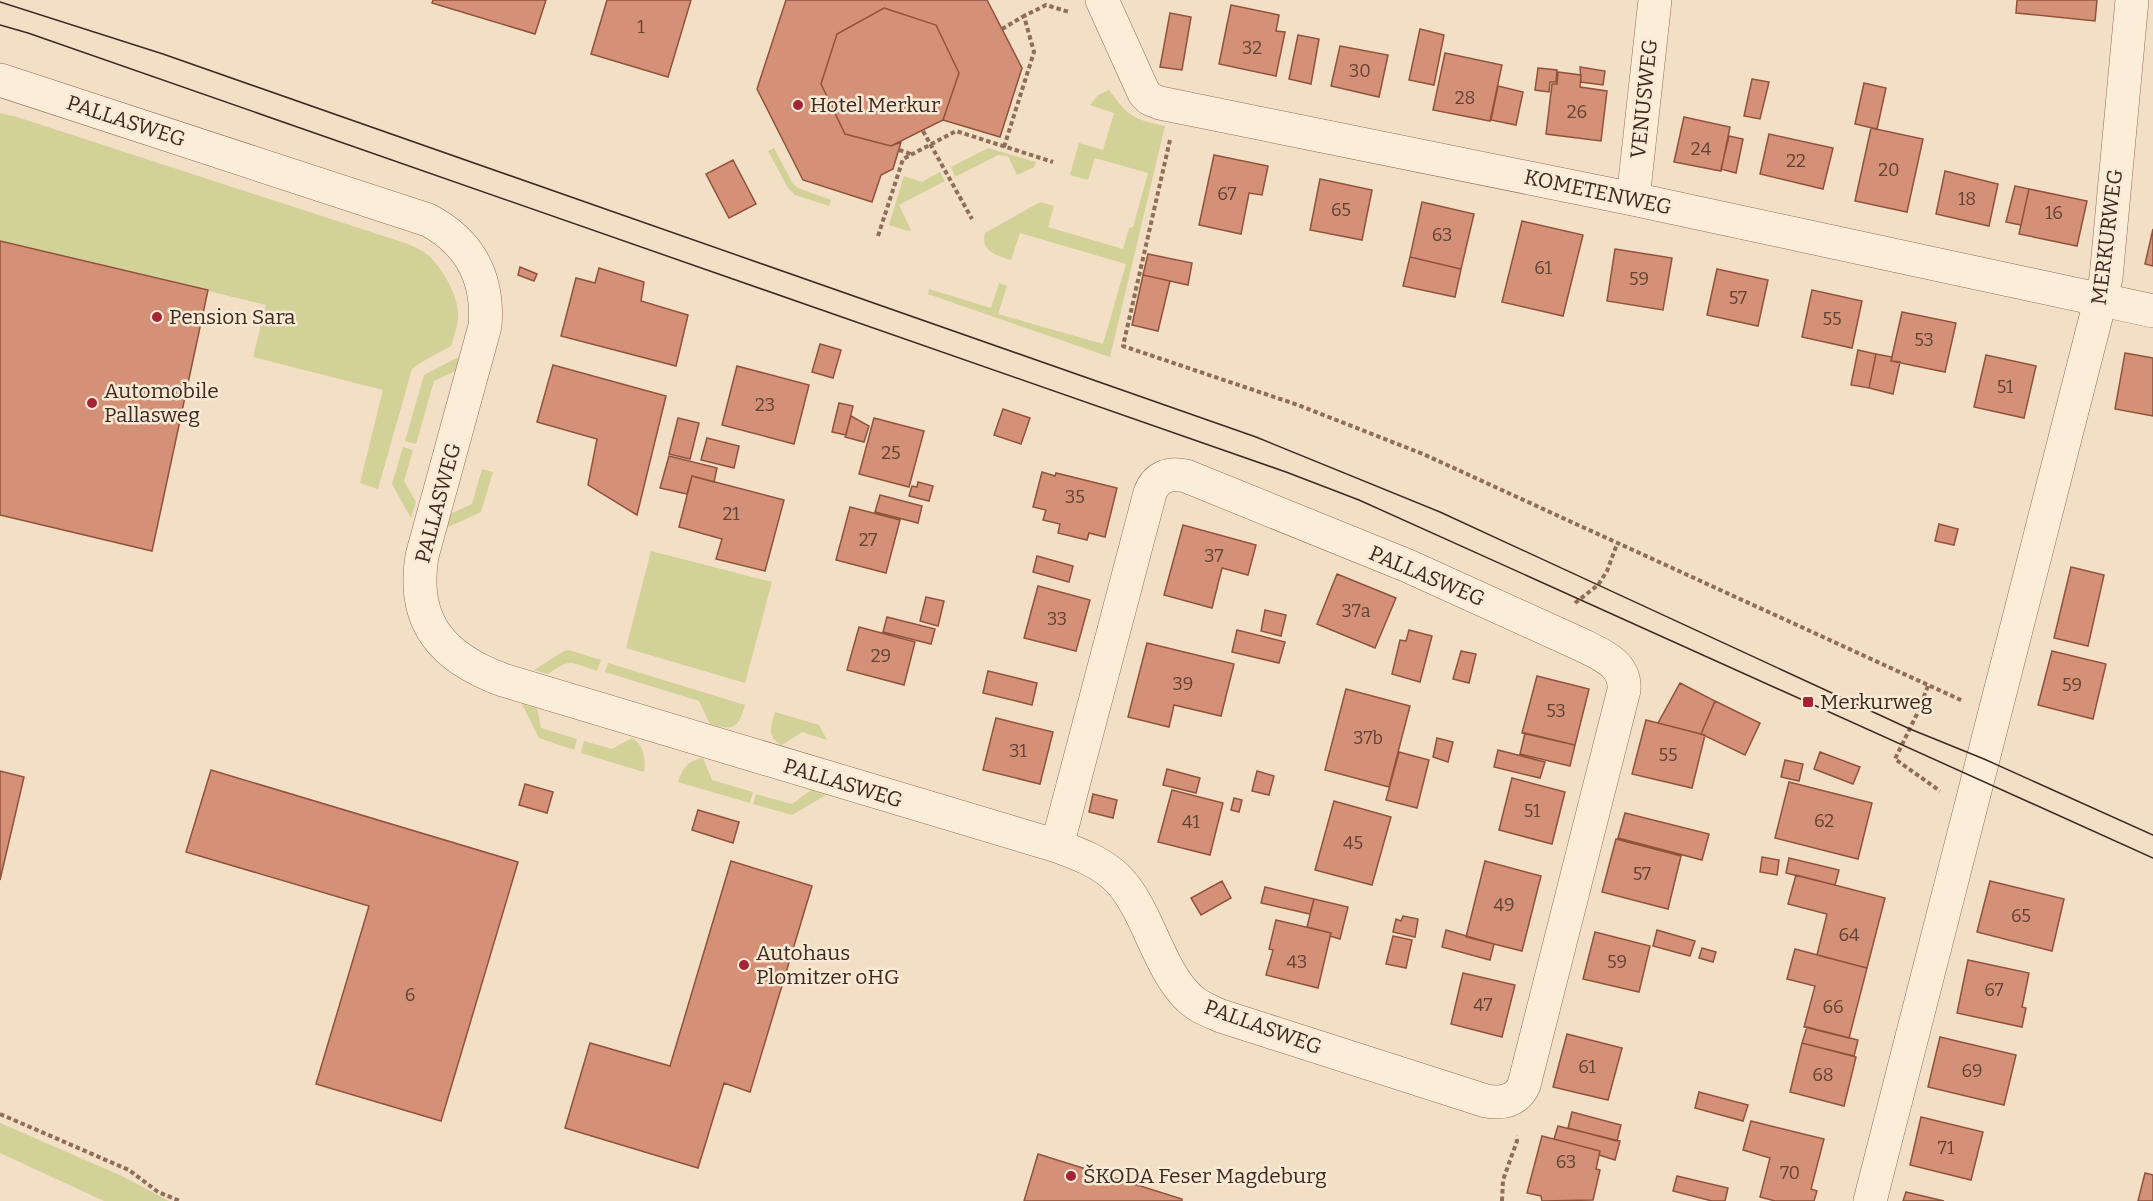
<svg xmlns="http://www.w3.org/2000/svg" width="2153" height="1201" font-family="Bitter,serif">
  <rect width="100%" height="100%" fill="#f2dfc5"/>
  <!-- green -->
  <path fill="#d2d197" d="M1109 90C1129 117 1133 119 1165 126L1110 357 928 294 929 289 991 308 999 283 1007 286 998 314 1103 344 1126 264 1020 233 1011 260C997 256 980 251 985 233L1040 202 1054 206 1048 227 1123 249 1129 228 1133 227 1148 173 1095 158 1088 180 1070 175 1079 143 1103 150 1114 113 1090 105 1098 95Z
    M0 113 17 117 408 244C417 248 426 252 432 259 445 273 460 299 458 319 457 328 454 337 451 346L420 363 412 369 378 489 360 483 383 390 253 357 266 305 0 241Z
    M774 148 793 184 798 188 831 200 829 206 795 195 788 188 768 151Z
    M988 148 1036 162 1034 167 1017 175 1008 156 998 155 955 177 951 167Z
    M940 172 945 181 899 205 911 230 908 231 889 225 904 176 922 182Z
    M459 357 456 371 434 381 416 444 405 441 424 375Z
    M403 447 413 450 404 481 416 502 411 518 392 484Z
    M482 469 493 472 481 512 446 528 450 514 472 504Z
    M651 551 772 582 745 683 626 648Z
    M569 650 601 660 597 671C571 663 572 657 548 674L534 670 564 651Z
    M608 663 745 705C738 729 734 731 710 724L699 701 605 672Z
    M522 704 537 708 541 728 577 739 574 750 539 738Z
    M775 712 819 725 827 740 802 732 782 745C766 738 771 726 775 712Z
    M632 738C644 745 646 759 644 772L581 753 584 741 612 749Z
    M703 758 712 780 753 792 750 803 678 782C682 769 688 760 703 758Z
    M811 790 826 795 792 815 753 804 756 794 792 804Z
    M0 1123 122 1176 169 1201H104L0 1153Z"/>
  <!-- building -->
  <path fill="#d49177" stroke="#91523c" stroke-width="1.5" d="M433 0H546L535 34 432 3Z
    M607 0H691L668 77 591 54Z
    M786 0H987L1022 68 1000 137 943 120 959 73 936 25 884 8 837 34 821 84 845 134 891 146 901 142 893 169 881 175 872 202 803 180 757 89Z
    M2017 0H2097L2095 21 2016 13Z
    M1231 5 1279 15 1276 31 1285 32 1276 76 1219 64Z
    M884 8 936 25 959 73 943 120 891 146 845 134 821 84 837 34Z
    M1170 13 1191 17 1182 70 1160 67Z
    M1420 29 1444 35 1434 85 1409 80Z
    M1298 35 1319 39 1311 84 1289 79Z
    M1340 46 1388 55 1379 97 1331 86Z
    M1445 53 1502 65 1490 121 1433 110Z
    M1580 67 1605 71 1603 85 1581 82Z
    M1538 68 1557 70 1556 82H1550L1549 92 1535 90Z
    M1558 72 1581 75 1580 87 1607 91 1601 141 1546 134 1552 84H1557Z
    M1752 79 1769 82 1760 119 1744 116Z
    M1864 83 1886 88 1877 129 1855 124Z
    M1498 86 1523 92 1516 125 1491 120Z
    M1684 117 1730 127 1721 171 1674 162Z
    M1871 128 1923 139 1907 212 1855 201Z
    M1769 134 1833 148 1823 189 1760 174Z
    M1729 136 1743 139 1736 173 1721 169Z
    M1214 155 1268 166 1262 195 1249 193 1241 234 1199 225Z
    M733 160 756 204 729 218 706 174Z
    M1945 171 1998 184 1989 226 1936 214Z
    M1320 179 1372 190 1362 240 1310 230Z
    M2015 186 2029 189 2021 225 2006 222Z
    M2029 189 2087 201 2077 246 2019 234Z
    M1422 202 1474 214 1461 269 1410 257Z
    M1522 221 1583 235 1563 316 1502 302Z
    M2153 229V266L2145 264Z
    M0 241 208 290 152 551 0 515Z
    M1615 249 1672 258 1663 310 1607 301Z
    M1148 254 1192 263 1188 285 1143 275Z
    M1410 257 1461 269 1455 297 1403 286Z
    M520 267 537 274 534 281 518 275Z
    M599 268 644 282 641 301 688 315 676 366 561 336 576 278 595 283Z
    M1717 269 1768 280 1758 326 1707 315Z
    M1143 275 1170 281 1158 331 1132 325Z
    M1812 290 1862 301 1852 348 1802 337Z
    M1902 312 1956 323 1945 372 1891 361Z
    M820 344 841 350 833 378 812 372Z
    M1858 350 1876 354 1869 388 1851 385Z
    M2125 353 2153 358V416L2115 409Z
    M1876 354 1892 357 1891 361 1900 362 1893 394 1869 388Z
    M1986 355 2036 366 2024 418 1974 407Z
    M553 365 666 396 637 515 588 485 597 439 537 422Z
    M737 366 809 385 794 444 722 425Z
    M839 403 853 406 846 435 832 432Z
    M1003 409 1030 418 1021 444 994 435Z
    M851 416 869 426 864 442 845 437Z
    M678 418 699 423 690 459 669 454Z
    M874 418 924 431 909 487 859 474Z
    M707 438 739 446 734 468 701 460Z
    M669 456 717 468 714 482 692 476 687 494 660 488Z
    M1042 472 1055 476 1056 473 1117 488 1105 537 1089 533 1087 540 1058 533 1060 524 1043 520 1046 510 1033 507Z
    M692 476 784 500 765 571 716 559 722 539 679 527Z
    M918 482 933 486 929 501 909 496 912 486 917 487Z
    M880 495 922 506 918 523 875 512Z
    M850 507 900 520 886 573 836 560Z
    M1939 524 1958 529 1954 545 1935 541Z
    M1183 525 1256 545 1248 575 1222 568 1212 608 1164 595Z
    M1037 556 1073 566 1069 582 1033 572Z
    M2071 567 2104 575 2088 646 2054 638Z
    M1337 574 1396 598 1375 648 1317 624Z
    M1038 586 1090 600 1076 651 1024 638Z
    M926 597 944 601 938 626 920 621Z
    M1265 610 1286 615 1281 636 1261 631Z
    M887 617 935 629 931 644 883 632Z
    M859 627 915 642 904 685 847 670Z
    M1237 630 1285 642 1279 663 1232 652Z
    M1409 630 1432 636 1420 682 1392 674 1400 640 1406 641Z
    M1147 643 1234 664 1221 716 1174 705 1169 727 1128 717Z
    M1461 651 1476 654 1469 683 1453 679Z
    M2052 651 2106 664 2093 719 2038 705Z
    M988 671 1037 683 1032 705 983 693Z
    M1537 676 1589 689 1575 745 1522 733Z
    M1680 683 1715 701 1701 734 1658 723Z
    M1346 689 1410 706 1389 787 1325 770Z
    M1715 701 1760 723 1745 755 1701 734Z
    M996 718 1053 732 1040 784 983 770Z
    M1646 720 1705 735 1692 788 1632 774Z
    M1525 733 1575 745 1570 766 1520 754Z
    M1437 738 1453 742 1448 762 1433 757Z
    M1498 750 1545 762 1540 778 1494 767Z
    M1399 752 1429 760 1417 808 1386 800Z
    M1820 752 1860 767 1853 784 1814 769Z
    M1785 760 1803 764 1799 781 1781 777Z
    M1167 769 1200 778 1196 793 1163 785Z
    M211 770 518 862 441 1121 316 1084 369 906 186 852Z
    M0 771 24 777 0 880Z
    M1257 771 1274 776 1269 795 1252 791Z
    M1512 778 1565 792 1552 844 1499 830Z
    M1789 782 1872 803 1858 859 1775 838Z
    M525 784 553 792 547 813 519 805Z
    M1172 790 1223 803 1210 855 1158 842Z
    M1093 794 1117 800 1113 818 1089 812Z
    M1234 798 1242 800 1239 812 1231 810Z
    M1334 801 1391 817 1372 885 1315 870Z
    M698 810 739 822 733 843 692 830Z
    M1625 813 1709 834 1702 860 1618 838Z
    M1616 839 1681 856 1668 909 1602 892Z
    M1762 857 1779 860 1777 875 1760 872Z
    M1789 858 1839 870 1835 885 1786 873Z
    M731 861 812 886 750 1092 724 1083 698 1168 565 1128 590 1043 670 1066Z
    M1485 861 1541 876 1522 951 1466 937Z
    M1796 875 1885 898 1867 968 1817 955 1827 914 1788 904Z
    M1222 881 1231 898 1201 915 1191 898Z
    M1990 881 2064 899 2052 951 1977 932Z
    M1265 887 1314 899 1310 914 1261 903Z
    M1314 899 1348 907 1340 939 1330 936 1331 933 1307 927Z
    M1403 916 1418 919 1415 937 1393 932 1396 919 1401 921Z
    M1276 920 1331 933 1318 988 1266 975 1273 950 1269 949Z
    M1446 930 1494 944 1490 960 1442 947Z
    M1657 930 1695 941 1690 956 1653 946Z
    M1595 932 1650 946 1639 992 1583 979Z
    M1393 936 1412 940 1406 968 1386 964Z
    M1702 948 1716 952 1713 962 1699 958Z
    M1795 949 1867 968 1849 1038 1804 1027 1815 986 1787 979Z
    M1968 960 2029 973 2022 1007 2026 1008 2022 1027 1957 1013Z
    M1463 973 1515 985 1502 1037 1451 1024Z
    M1807 1027 1858 1040 1854 1056 1802 1043Z
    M1567 1034 1622 1048 1608 1100 1553 1087Z
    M1940 1037 2016 1055 2004 1105 1928 1087Z
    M1802 1043 1856 1057 1844 1106 1790 1092Z
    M1699 1092 1748 1105 1743 1121 1695 1108Z
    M1572 1112 1621 1125 1617 1141 1568 1128Z
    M1921 1117 1983 1132 1971 1180 1910 1165Z
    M1751 1121 1824 1139 1811 1189 1817 1191 1814 1201H1775L1760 1197 1770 1158 1743 1150Z
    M1558 1126 1620 1141 1615 1160 1599 1155 1600 1151 1554 1139Z
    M1542 1136 1600 1151 1596 1169 1600 1170 1593 1200 1542 1201 1541 1196 1527 1193Z
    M1038 1154 1182 1199V1201H1024Z
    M2145 1173 2153 1175V1201H2138Z
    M1677 1176 1728 1188 1725 1201H1712L1673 1191Z
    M1906 1192 1944 1201H1903Z"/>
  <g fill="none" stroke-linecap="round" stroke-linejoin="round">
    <!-- minor casing -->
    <g stroke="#8f6e59" stroke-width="34">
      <path id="minor" d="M1102 0 1144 93 1150 99 1160 103 1633 199 2153 311
        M0 80 428 220C470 242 489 278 485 326L422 556C411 623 443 658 503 680L1057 846C1079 854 1101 862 1118 879 1148 910 1158 969 1189 998 1198 1007 1210 1011 1221 1016L1486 1101C1502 1104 1517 1101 1524 1085L1624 690C1626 664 1602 655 1582 645L1408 566 1186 476C1169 472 1156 477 1150 493L1057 846
        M1633 199 1655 0
        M1870 1201 2106 278 2132 0"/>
    </g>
    <!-- path -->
    <path stroke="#8f6e59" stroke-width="4" stroke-dasharray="4.5 3" stroke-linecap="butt" d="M1002 29 1024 16
      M923 131 972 219
      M1170 140 1123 346 1298 405 1423 454 1963 701
      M1004 147 1034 52 1024 16 1046 5 1069 12
      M899 150 911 154
      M878 236 903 159 956 131 1053 162
      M1575 603 1598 585 1607 571 1617 544
      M1928 686 1917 714 1895 759 1940 791
      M0 1114 129 1170 158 1192 180 1201
      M1502 1201 1503 1180 1517 1141 1516 1136"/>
    <!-- minor -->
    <use href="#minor" stroke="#fcedd9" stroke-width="33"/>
    <!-- tram -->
    <path stroke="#3e291e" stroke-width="1.5" d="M0 2 163 54 1256 437 1440 512 1910 729 1984 759 2153 835
      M0 25 28 33 1286 472 1359 500 2153 858"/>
  </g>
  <!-- markers -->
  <g fill="#a42335" stroke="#f9ead5" stroke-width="2">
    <circle cx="798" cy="105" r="6"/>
    <circle cx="157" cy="317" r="6"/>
    <circle cx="92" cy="403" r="6"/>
    <rect x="1802" y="696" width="12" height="12" rx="3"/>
    <circle cx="744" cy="965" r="6"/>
    <circle cx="1071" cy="1176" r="6"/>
  </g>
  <g text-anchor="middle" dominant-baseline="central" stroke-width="5" stroke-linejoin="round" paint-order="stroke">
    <!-- number labels -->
    <g font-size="18" fill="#644334">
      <text x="641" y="27">1</text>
      <text x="1252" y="48">32</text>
      <text x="1360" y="71">30</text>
      <text x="1465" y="98">28</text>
      <text x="1577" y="112">26</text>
      <text x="1701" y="149">24</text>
      <text x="1796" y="161">22</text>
      <text x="1889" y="170">20</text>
      <text x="1227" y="194">67</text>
      <text x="1967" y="199">18</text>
      <text x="1341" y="210">65</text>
      <text x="2054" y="213">16</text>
      <text x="1442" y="235">63</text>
      <text x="1543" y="268">61</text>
      <text x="1639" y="279">59</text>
      <text x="1738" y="298">57</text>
      <text x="1832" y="319">55</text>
      <text x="1924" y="340">53</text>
      <text x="2005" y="387">51</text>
      <text x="765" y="405">23</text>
      <text x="891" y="453">25</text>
      <text x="1075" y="497">35</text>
      <text x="731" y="514">21</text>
      <text x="868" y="540">27</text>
      <text x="1214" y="556">37</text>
      <text x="1356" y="611">37a</text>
      <text x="1057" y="619">33</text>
      <text x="881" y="656">29</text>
      <text x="1183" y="684">39</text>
      <text x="2072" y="685">59</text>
      <text x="1556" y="711">53</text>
      <text x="1368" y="738">37b</text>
      <text x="1018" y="751">31</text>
      <text x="1668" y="755">55</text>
      <text x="1532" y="811">51</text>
      <text x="1824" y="821">62</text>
      <text x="1191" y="822">41</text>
      <text x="1353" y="843">45</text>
      <text x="1642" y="874">57</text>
      <text x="1504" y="905">49</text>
      <text x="2021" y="916">65</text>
      <text x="1849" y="935">64</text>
      <text x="1297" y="962">43</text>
      <text x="1617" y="962">59</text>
      <text x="1994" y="990">67</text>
      <text x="410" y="995">6</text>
      <text x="1483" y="1005">47</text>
      <text x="1833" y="1007">66</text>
      <text x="1587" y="1067">61</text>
      <text x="1972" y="1071">69</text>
      <text x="1823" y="1075">68</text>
      <text x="1946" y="1148">71</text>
      <text x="1566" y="1162">63</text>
      <text x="1790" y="1173">70</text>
    </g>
    <!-- street labels -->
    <g font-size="21" fill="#3e291e" stroke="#f9ead5">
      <text transform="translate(1644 99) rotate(-84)">VENUSWEG</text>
      <text transform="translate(126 121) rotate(18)">PALLASWEG</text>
      <text transform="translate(1598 192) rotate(12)">KOMETENWEG</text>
      <text transform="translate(2107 237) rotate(-83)">MERKURWEG</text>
      <text transform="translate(438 503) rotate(-75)">PALLASWEG</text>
      <text transform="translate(1427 576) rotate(23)">PALLASWEG</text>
      <text transform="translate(843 783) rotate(17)">PALLASWEG</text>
      <text transform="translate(1263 1027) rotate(20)">PALLASWEG</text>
    </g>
    <!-- poi labels -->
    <g font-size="21" fill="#3e291e" stroke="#f9ead5" text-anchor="start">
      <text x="810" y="105">Hotel Merkur</text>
      <text x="169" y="317">Pension Sara</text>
      <text x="104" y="391">Automobile<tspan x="104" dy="24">Pallasweg</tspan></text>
      <text x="1820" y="702">Merkurweg</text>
      <text x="756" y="953">Autohaus<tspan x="756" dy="24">Plomitzer oHG</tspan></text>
      <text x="1083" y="1176">ŠKODA Feser Magdeburg</text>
    </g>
  </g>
</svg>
